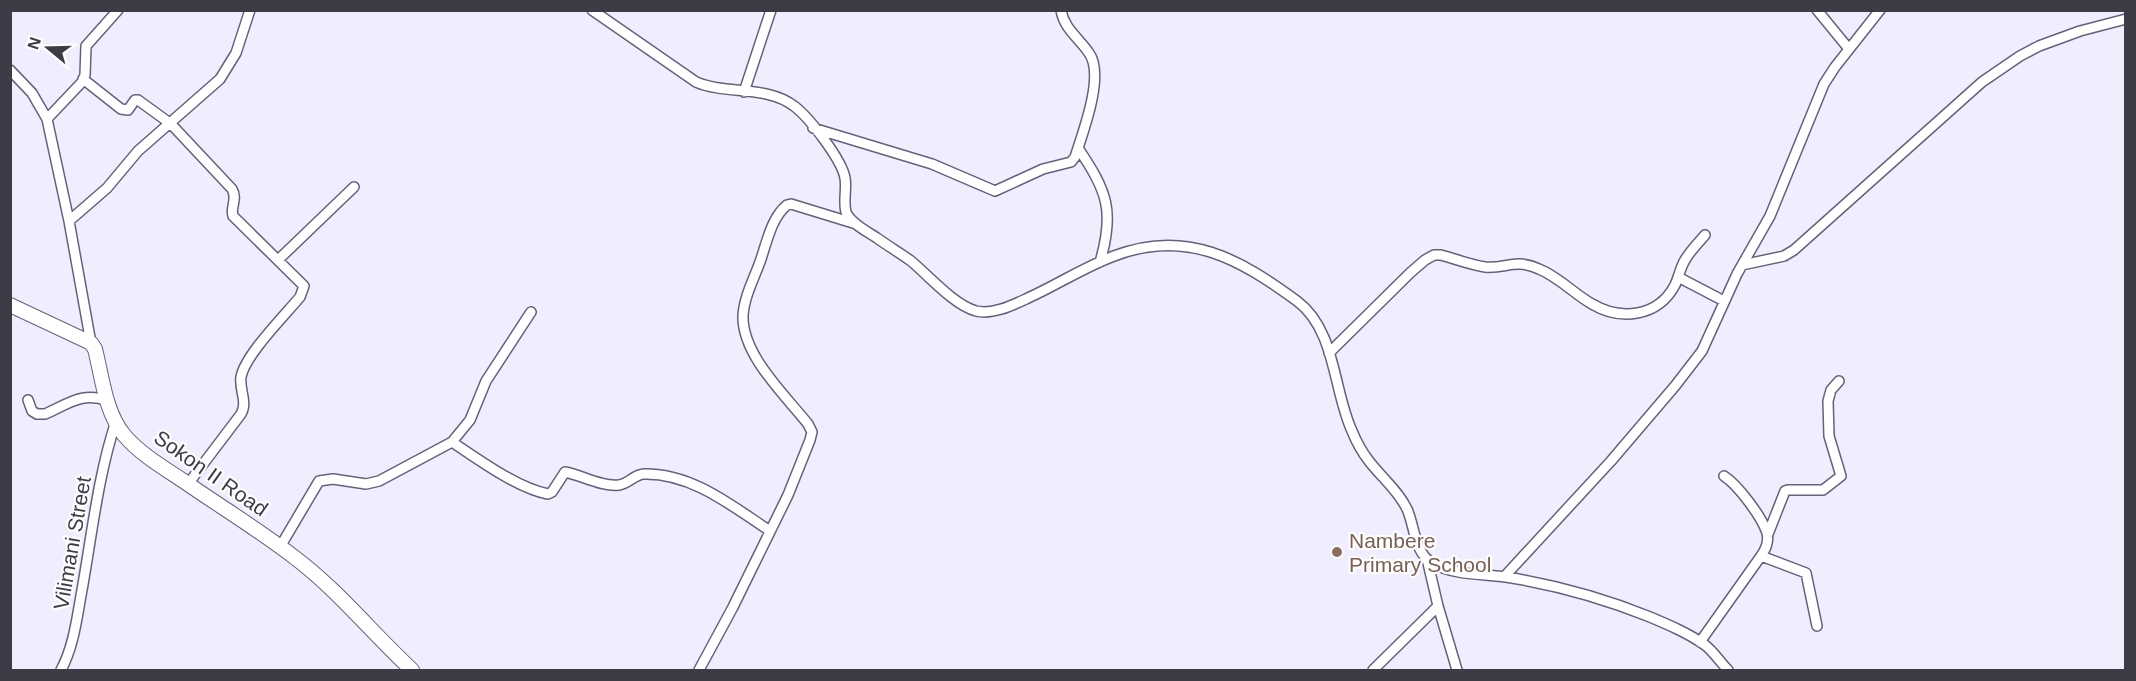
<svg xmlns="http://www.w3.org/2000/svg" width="2136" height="681" font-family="Helvetica,sans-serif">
  <rect width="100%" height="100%" fill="#f0edfe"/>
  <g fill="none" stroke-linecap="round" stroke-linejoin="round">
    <!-- street casing -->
    <g stroke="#666179" stroke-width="12">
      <path id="street" d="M592 10 696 82C726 95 767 85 794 106 809 117 842 160 845 178 847 189 843 202 846 212 850 223 868 232 877 238 888 246 900 253 911 261 929 276 954 305 976 311 993 315 1013 305 1028 298 1057 285 1084 267 1114 256 1186 228 1240 259 1297 301 1336 330 1333 390 1352 431 1356 441 1362 452 1369 461 1381 477 1398 490 1407 509 1415 527 1414 552 1432 563 1453 575 1482 574 1506 577 1556 585 1603 598 1650 617 1669 625 1688 633 1705 645 1714 652 1720 662 1728 670
        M1817 10 1849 49
        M10 70 32 93 47 119 69 221 91 343
        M83 79 121 109 128 110 135 100H138L171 124 232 189C238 199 230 207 233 216L304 286 300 297C285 315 245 355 241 377 239 390 248 402 241 414L188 484
        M744 92 771 10
        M47 119 82 82 85 75 86 46 118 10
        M813 128 932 164 995 191 1043 169 1071 162 1075 157C1083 132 1105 75 1089 53 1079 38 1064 29 1061 10
        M1078 148C1107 191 1115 211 1100 262
        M69 221 107 188 138 151 220 79 236 53 250 10
        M278 260 354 187
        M1742 265 1784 256 1794 250 1982 82 2020 56 2039 46 2080 31 2126 19
        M1678 277 1724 301
        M1329 353 1410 273 1425 260 1434 255H1441C1455 259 1471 265 1485 267 1506 269 1515 258 1539 269 1559 277 1574 294 1592 304 1621 321 1658 317 1675 285 1679 277 1680 268 1685 260 1690 251 1698 243 1705 235
        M28 400 32 411 37 414H45C68 404 83 391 108 401
        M452 442C478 459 517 488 548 494L552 492 565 472C581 475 602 487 619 485 628 484 635 474 644 474 692 473 732 506 770 531
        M1768 534 1785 491 1788 490H1823L1841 476 1829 436 1828 401 1831 390 1839 381
        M280 547 319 481 333 479 366 484 379 481 452 442 470 420 486 381 531 312
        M1761 556 1806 573 1817 626
        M1427 559 1438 606 1457 670
        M1504 577 1611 461 1675 386 1702 351 1737 274 1770 216 1824 84 1835 67 1880 10
        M1700 642 1761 556C1766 549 1769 541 1767 533 1762 517 1738 485 1724 476
        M61 670C74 646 77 617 82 590 92 534 98 476 116 421
        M699 670 733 607 788 495 810 440 812 432 808 424C785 395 742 355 743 316 744 296 755 277 761 259 767 241 772 217 787 205L791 204 853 223
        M1373 670 1438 606"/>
    </g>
    <!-- secondary casing -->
    <g stroke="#666179" stroke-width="16">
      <path id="secondary" d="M10 305 91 343 95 349C102 376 105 412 124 435 140 454 164 468 185 482 221 507 259 530 294 557 338 590 372 633 412 670"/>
    </g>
    <!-- street -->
    <use href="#street" stroke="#fff" stroke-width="9"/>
    <!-- secondary -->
    <use href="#secondary" stroke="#fff" stroke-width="14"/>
  </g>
  <!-- markers -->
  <circle fill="#8d6e63" stroke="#fdfdfd" stroke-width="2" cx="1337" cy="552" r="6"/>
  <g text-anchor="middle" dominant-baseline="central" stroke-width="4.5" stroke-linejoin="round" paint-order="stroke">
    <!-- street labels -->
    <g font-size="21" fill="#3d3b46" stroke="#fdfdfd">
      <text transform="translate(211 473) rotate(35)">Sokon II Road</text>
      <text transform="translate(72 543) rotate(-80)">Vilimani Street</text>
    </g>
    <!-- education labels -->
    <g font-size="21" fill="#785e54" stroke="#fdfdfd" text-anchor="start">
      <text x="1349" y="540">Nambere<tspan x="1349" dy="24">Primary School</tspan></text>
    </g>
  </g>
  <!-- border -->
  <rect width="2136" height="681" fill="none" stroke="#3d3b46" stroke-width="24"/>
  <!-- north arrow -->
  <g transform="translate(48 48) rotate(289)" stroke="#fdfdfd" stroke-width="4.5" paint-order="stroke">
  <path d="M0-4.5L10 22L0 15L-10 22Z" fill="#3d3b46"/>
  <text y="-9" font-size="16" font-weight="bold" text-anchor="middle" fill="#3d3b46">N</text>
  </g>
</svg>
